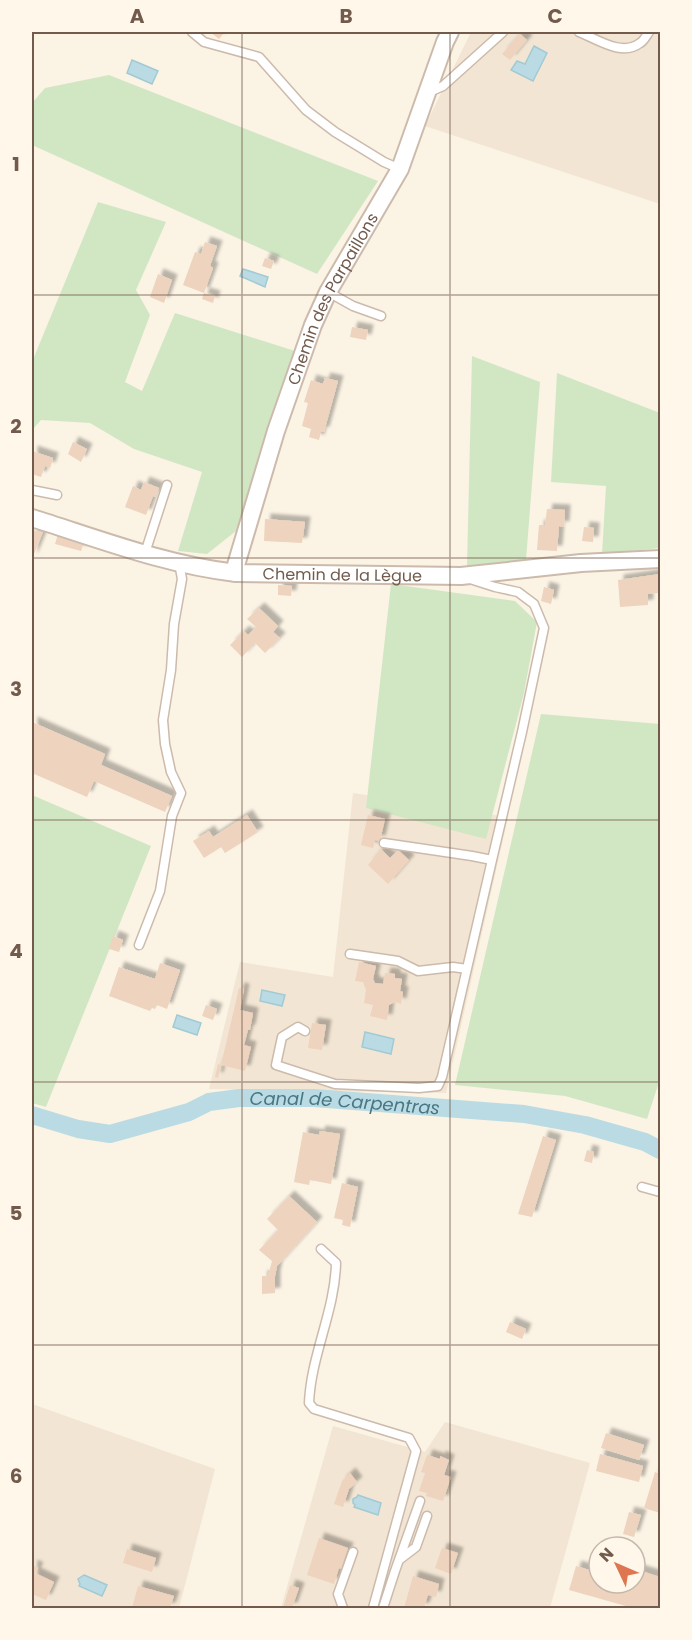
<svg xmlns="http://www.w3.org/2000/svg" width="692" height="1640" font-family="Poppins,sans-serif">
  <defs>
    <filter id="shadow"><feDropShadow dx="5.5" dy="-5.5" stdDeviation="1.5" flood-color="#0004"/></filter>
  </defs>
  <rect width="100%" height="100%" fill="#fbf3e4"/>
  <!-- residential -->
  <path fill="#f2e5d3" d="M471 32H660V204L425 126Z
    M353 793 508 817 446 1093 209 1089 240 962 333 977Z
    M32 1404 215 1469 179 1608H32Z
    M445 1422 590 1463 550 1608H281L333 1426 425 1452Z"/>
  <!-- green -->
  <path fill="#d1e7c4" d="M109 75 378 181 317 274 32 145V103L45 88Z
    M98 202 166 222 136 290 150 315 125 382 142 391 175 313 295 351 236 531 207 554 178 551 202 472 134 449 90 423 41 420 32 430V362Z
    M472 356 540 382 526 560 467 566Z
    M557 373 660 413V548L602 554 606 486 551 482Z
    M391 584 515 601 537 622 524 693 486 839 366 808Z
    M541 714 660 724V1079L647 1119 565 1096 455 1085Z
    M32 795 151 846 46 1107 32 1103Z"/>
  <!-- water -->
  <path fill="#badbe3" stroke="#a1cad4" stroke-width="1.5" d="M534 46 547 53 533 81 511 70 517 61 525 64Z
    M132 60 158 71 152 84 127 73Z
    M243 269 268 277 265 287 240 276Z
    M262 990 285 995 282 1006 260 1001Z
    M177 1015 201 1023 197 1035 173 1027Z
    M365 1032 394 1039 391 1054 362 1047Z
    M358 1495 381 1503 378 1515 354 1507 355 1505 353 1503V1499L357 1497Z
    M84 1575 107 1585 102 1596 79 1586 80 1584 78 1579Z"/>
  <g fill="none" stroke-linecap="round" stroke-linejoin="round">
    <!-- canal -->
    <path stroke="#badbe3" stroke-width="18" id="s1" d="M32 1115 78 1129 110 1134 189 1112 209 1102 239 1098H314L524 1114 585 1125 645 1142 660 1150"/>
  </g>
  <!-- building -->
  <path fill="#eed3be" filter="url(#shadow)" d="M210 32H225L219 39Z
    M520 34 527 40 510 60 502 54Z
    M205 242 217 246 210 266 213 268 204 293 215 296 213 303 202 299 204 293 183 285 195 252 201 254Z
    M265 258 274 261 271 269 262 266Z
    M158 274 172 280 164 303 150 297Z
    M352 327 368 330 366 340 350 337Z
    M325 378 338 381 324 432H321L319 440 309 437 311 429 302 426 308 403 304 402 311 380 323 384Z
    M73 442 87 449 81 462 68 454Z
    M32 451 53 458 50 468 45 466 41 477 32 474Z
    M144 482 159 488 155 497 153 496 146 515 125 507 133 486 141 490Z
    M547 509 565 510 564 527 559 526 557 551 537 550 539 525H545Z
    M265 519 305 522 302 543 264 541Z
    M584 527 594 528 593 542 582 541Z
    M32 530 43 532 32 559Z
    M58 534 84 542 81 551 55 544Z
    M660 574V593L648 594V605L620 607 618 580Z
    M278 585 292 586 291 596 278 595Z
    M544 587 554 590 551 604 541 601Z
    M259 608 278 626 273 632 280 638 265 653 255 643 242 657 230 645 244 631 248 635 256 627 247 619Z
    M32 722 105 754 101 765 172 796 165 812 94 781 87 797 32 773Z
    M247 815 258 832 225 853 221 847 204 858 193 841 209 831 213 837Z
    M368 815 385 819 380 841 375 840 373 848 361 845Z
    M381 849 390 858 398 850 409 860 388 884 368 865Z
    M113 936 123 940 119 952 109 949Z
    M359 962 376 966 373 979 375 983 383 984 385 973 395 974V978L402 979 400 991 403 992 401 1004 395 1002 389 1005 387 1020 370 1016 373 1005 364 1003 366 990 363 982 355 981Z
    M160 963 180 970 167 1009 157 1005 155 1009 152 1008 150 1011 109 996 119 967 155 979Z
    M239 988 244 989 240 1010 253 1013 250 1030H248L244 1045 251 1047 245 1071 221 1065 218 1078 215 1077 218 1064 221 1065Z
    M206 1005 217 1009 213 1020 202 1016Z
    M312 1023 326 1025 322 1050 308 1048Z
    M320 1131 340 1134 331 1184 310 1180 309 1185 294 1182 303 1132 319 1135Z
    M543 1136 556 1140 532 1217 518 1214Z
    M587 1150 594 1152 592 1163 584 1161Z
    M342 1183 358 1187 350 1227 342 1225 343 1220 334 1218Z
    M289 1196 317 1222 277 1266 275 1276V1293L262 1294V1276H268L272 1261 259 1250 278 1230 267 1219Z
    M510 1322 526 1329 522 1339 506 1332Z
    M606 1433 644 1445 639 1460 601 1448Z
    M600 1454 643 1466 639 1482 596 1471Z
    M427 1455 440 1459V1456L449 1460 444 1475 451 1477 443 1501 426 1496 427 1493 419 1491 425 1473 421 1472Z
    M655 1472 660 1474V1513L644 1508Z
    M350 1473 357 1482 349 1489 343 1507 334 1504 342 1481Z
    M629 1512 641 1515 634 1537 623 1534Z
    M319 1538 348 1548 341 1569 339 1568 334 1584 307 1575Z
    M442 1548 458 1553 451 1574 435 1568Z
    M127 1549 156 1558 152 1572 123 1563Z
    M32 1565 38 1568 35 1573 54 1582 46 1600 32 1594Z
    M576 1566 599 1573V1583H635V1569L660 1577V1608H633L569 1590Z
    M413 1576 439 1584 436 1597 428 1595 424 1608H404Z
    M290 1585 299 1588 292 1608H283Z
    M138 1586 174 1596 170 1608H132Z"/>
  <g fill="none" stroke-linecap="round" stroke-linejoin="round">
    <!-- lane casing -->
    <g stroke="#ccbbac" stroke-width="11">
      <path id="lane" d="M192 32 204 42 259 57 306 110 335 132 384 162 400 169
        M579 32C597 39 622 57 640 43 644 41 646 36 649 32
        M427 93 443 86 503 32
        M328 292 353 306 381 316
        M32 490 57 495
        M145 553 167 485
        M384 843 472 856 492 860 522 732 544 628 534 604 518 592 495 587 470 579
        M139 945 160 891 172 816 181 793 171 772 165 744 163 720 171 670 174 624 182 579 179 563
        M350 954 398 961 418 971 453 967 467 969
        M305 1031 298 1027 282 1037 276 1065 335 1084 419 1088 438 1086 442 1077 492 860
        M642 1187 660 1192
        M321 1249 336 1263C335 1311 311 1355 309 1403L314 1409 409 1438 416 1451 373 1608
        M399 1560 416 1547 427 1516
        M343 1608 338 1594 353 1552
        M383 1608 395 1571 420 1501"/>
    </g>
    <!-- street casing -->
    <g stroke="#ccbbac" stroke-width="20">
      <g id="street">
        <path id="s2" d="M32 518C99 539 166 565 236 573L461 576 581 563 660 559"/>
        <path id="s3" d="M236 573V565L276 431 313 325 328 292 400 169 445 42 450 32"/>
      </g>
    </g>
    <!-- lane -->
    <use href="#lane" stroke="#fff" stroke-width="8"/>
    <!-- street -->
    <use href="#street" stroke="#fff" stroke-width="16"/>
  </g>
  <!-- grid -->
  <path fill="none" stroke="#725b4c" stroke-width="1.5" stroke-opacity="0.55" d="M242 32V1608M450 32V1608M32 295H660M32 558H660M32 820H660M32 1082H660M32 1345H660"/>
  <g text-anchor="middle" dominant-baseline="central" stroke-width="5" stroke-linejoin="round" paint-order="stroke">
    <!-- street labels -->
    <g font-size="16" fill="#725b4c" stroke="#fef7ea">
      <text stroke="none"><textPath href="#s3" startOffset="292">Chemin des Parpaillons</textPath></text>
      <text stroke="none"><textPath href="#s2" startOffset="318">Chemin de la Lègue</textPath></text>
    </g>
    <!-- water labels -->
    <g font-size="18" font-style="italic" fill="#477784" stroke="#fef7ea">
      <text stroke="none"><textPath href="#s1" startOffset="321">Canal de Carpentras</textPath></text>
    </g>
  </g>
  <!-- border -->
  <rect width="692" height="1640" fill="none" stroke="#fef7ea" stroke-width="66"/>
  <!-- north arrow -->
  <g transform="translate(617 1565) rotate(314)"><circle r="28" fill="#fef7ea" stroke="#c6b9ab" stroke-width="1.5"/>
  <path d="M0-4.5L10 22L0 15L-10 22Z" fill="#dd7651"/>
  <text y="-9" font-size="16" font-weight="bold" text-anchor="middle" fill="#725b4c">N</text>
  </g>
  <rect x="33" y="33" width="626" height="1574" fill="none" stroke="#725b4c" stroke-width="2"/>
  <g font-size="20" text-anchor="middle" font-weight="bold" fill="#725b4c">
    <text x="137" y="23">A</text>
    <text x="346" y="23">B</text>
    <text x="555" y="23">C</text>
    <text x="16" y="171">1</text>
    <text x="16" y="433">2</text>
    <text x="16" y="696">3</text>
    <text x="16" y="958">4</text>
    <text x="16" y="1220">5</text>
    <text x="16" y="1483">6</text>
  </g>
</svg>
